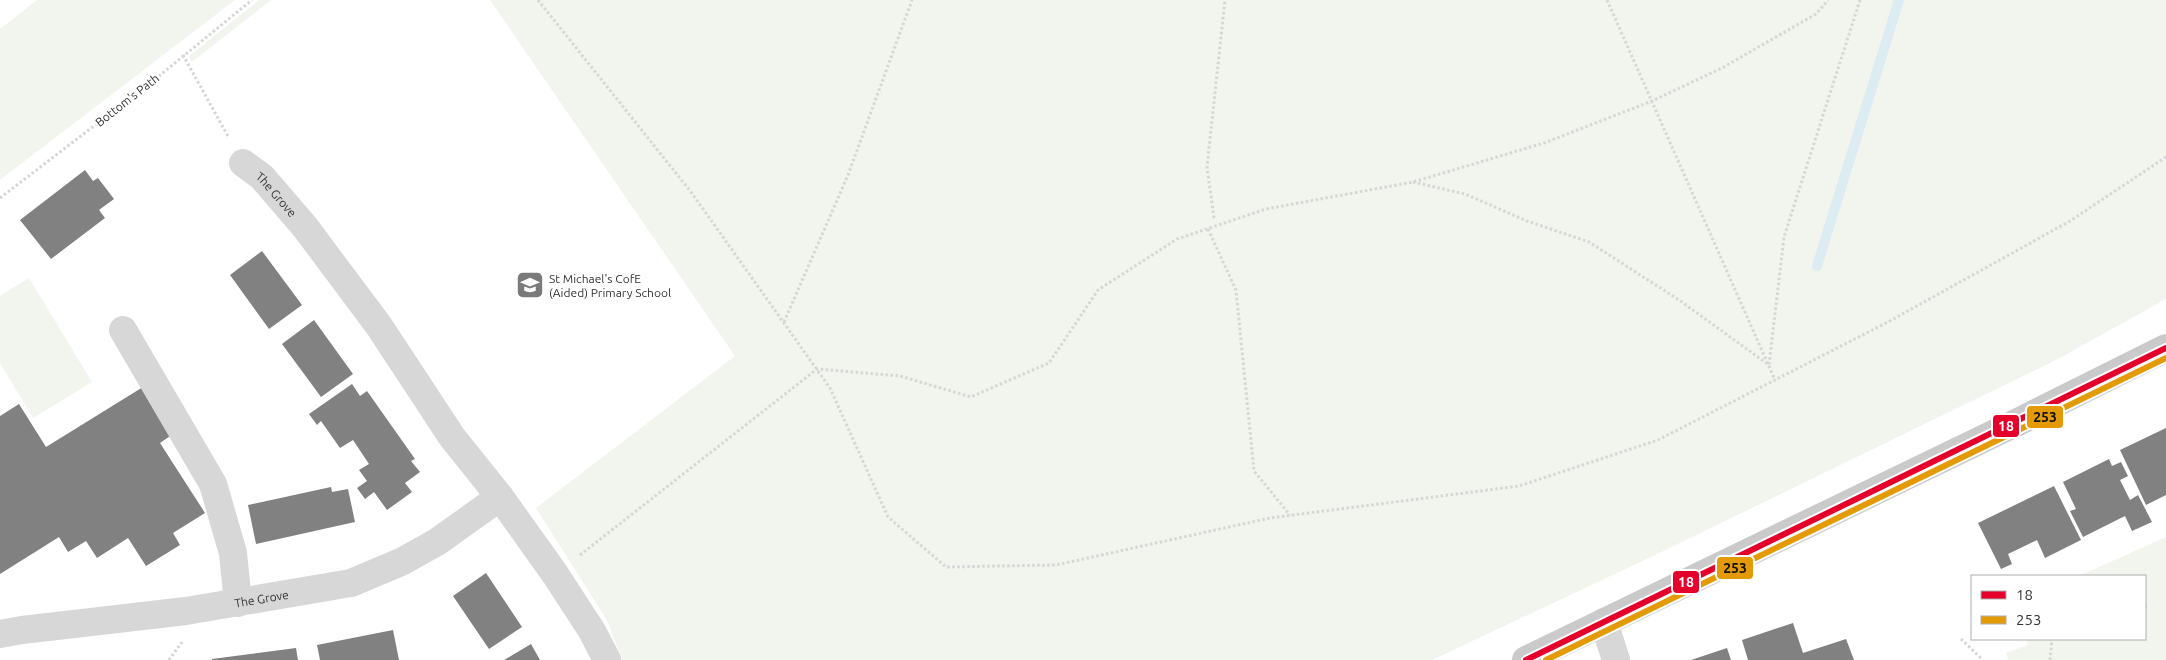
<svg xmlns="http://www.w3.org/2000/svg" width="2166" height="660" font-family="Ubuntu,sans-serif">
  <rect width="100%" height="100%" fill="#fff"/>
  <!-- green -->
  <path fill="#f1f5ed" d="M37 0H235L0 180V29Z
    M259 0H271L192 62 189 56Z
    M490 0H2166V299L2058 359 1651 557 1432 660H622L608 622 536 508 735 356Z
    M29 278 92 382 33 418 0 363V296Z
    M2166 537V660H2008L2006 653 2028 645 2026 639H2145V576H2079Z"/>
  <g fill="none" stroke-linecap="round" stroke-linejoin="round">
    <!-- stream -->
    <path stroke="#ddebf3" stroke-width="10" d="M1817 266 1899 0"/>
  </g>
  <!-- building -->
  <path fill="#818181" d="M85 170 93 181 98 178 114 199 99 210 105 218 51 259 20 220Z
    M262 251 302 305 269 329 230 275Z
    M314 320 353 374 321 397 282 344Z
    M352 384 360 396 367 391 415 459 411 461 420 472 405 483 412 492 387 510 374 492 365 499 357 488 367 481 359 470 369 464 353 440 340 448 321 421 317 425 309 414Z
    M143 387 173 434 160 443 205 513 173 533 180 545 146 566 128 538 97 558 86 541 68 552 59 537 0 574V416L19 404 46 447Z
    M2166 428V495L2146 505 2120 450Z
    M2109 459 2112 466 2121 462 2128 476 2120 480 2130 500 2138 495 2152 522 2132 531 2125 516 2083 537 2070 511 2076 509 2063 482Z
    M2054 486 2081 540 2045 558 2037 540 2008 554 2012 564 2001 569 1978 523Z
    M331 487 332 492 348 489 355 522 256 544 248 505Z
    M486 573 522 627 489 649 453 596Z
    M1793 623 1803 653 1846 639 1854 660H1748L1742 640Z
    M393 630 399 660H320L317 645Z
    M531 644 540 660H504Z
    M296 648 298 660H212V659Z
    M1727 648 1731 660H1691Z"/>
  <g fill="none" stroke-linecap="round" stroke-linejoin="round">
    <!-- path -->
    <path stroke="#d6d6d6" stroke-width="3" stroke-dasharray="2.5 2.5" stroke-linecap="butt" d="M538 0 691 192 830 388 888 517 946 567 1056 565 1270 518 1519 486 1658 440 1888 322 2070 221 2166 157
      M1607 0 1775 380
      M183 55 229 138
      M1413 182 1465 194 1527 221 1589 242 1679 300 1769 365 1784 237 1860 0
      M0 198 159 76 252 0
      M1214 218 1207 167 1225 0
      M1208 229 1236 290 1254 471 1290 515
      M784 322 848 175 912 0
      M580 555 817 369 900 376 971 397 1049 363 1098 290 1177 239 1266 209 1413 182 1544 143 1652 101 1722 68 1816 14 1828 0
      M2145 606H2147
      M1961 639 1983 660
      M169 660 182 642
      M2050 660 2052 639"/>
    <!-- minor -->
    <g stroke="#d7d7d7" stroke-width="28">
      <path id="s1" d="M243 163 262 177 305 227 379 326 452 437 500 497 555 574 592 631 607 660"/>
      <path d="M123 330 213 484 233 553 238 603"/>
      <path d="M1604 622 1616 660"/>
      <path id="s2" d="M0 634 22 630 186 611 351 583 401 562 437 542 500 497"/>
    </g>
    <!-- major -->
    <path stroke="#cacaca" stroke-width="28" d="M1526 660 2020 421 2166 348"/>
    <!-- bus-1 casing -->
    <g stroke="#fff" stroke-width="10">
      <path id="bus-1" d="M1526 660 2166 348"/>
    </g>
    <!-- bus-2 casing -->
    <g stroke="#fff" stroke-width="10">
      <path id="bus-2" d="M1546 660 2166 358"/>
    </g>
    <!-- bus-1 -->
    <use href="#bus-1" stroke="#e4002b" stroke-width="6"/>
    <!-- bus-2 -->
    <use href="#bus-2" stroke="#e39a05" stroke-width="6"/>
  </g>
  <!-- icons -->
  <defs>
    <g id="school-square" transform="scale(1.4375)"><rect x="-9" y="-9" width="18" height="18" rx="4" fill="#7a7a7a" stroke="#fff"/><path d="M0-5L7-2L0 1L-7-2ZM-4 1L0 2.5L4 1V4Q0 6-4 4Z" fill="#fff"/></g>
  </defs>
  <g fill-rule="evenodd">
    <use href="#school-square" x="530" y="285"/>
  </g>
  <g text-anchor="middle" dominant-baseline="central" stroke-width="5" stroke-linejoin="round" paint-order="stroke">
    <!-- street labels -->
    <g font-size="12" fill="#333" stroke="#fff">
      <text transform="translate(127 100) rotate(-38)">Bottom's Path</text>
      <text stroke="none"><textPath href="#s1" startOffset="46">The Grove</textPath></text>
      <text stroke="none"><textPath href="#s2" startOffset="264">The Grove</textPath></text>
    </g>
    <!-- poi labels -->
    <g font-size="12" fill="#333" stroke="#fff" text-anchor="start">
      <text x="549" y="278">St Michael's CofE<tspan x="549" dy="14">(Aided) Primary School</tspan></text>
    </g>
  </g>
  <g stroke="#fff" stroke-width="2">
    <rect x="2026" y="405" width="38" height="24" rx="5" fill="#e39a05"/>
    <rect x="1992" y="414" width="28" height="24" rx="5" fill="#e4002b"/>
    <rect x="1716" y="556" width="38" height="24" rx="5" fill="#e39a05"/>
    <rect x="1672" y="570" width="28" height="24" rx="5" fill="#e4002b"/>
  </g>
  <g font-size="14" text-anchor="middle" font-weight="bold" fill="#fff">
    <text x="2006" y="431">18</text>
    <text x="1686" y="587">18</text>
  </g>
  <g font-size="14" text-anchor="middle" font-weight="bold" fill="#111">
    <text x="2045" y="422">253</text>
    <text x="1735" y="573">253</text>
  </g>
  <!-- legend -->
  <rect x="1971" y="575" width="175" height="65" fill="#ffffff" stroke="#adadad"/>
  <rect x="1981" y="591" width="25" height="8" fill="#e4002b" stroke="#adadad"/>
  <text x="2016" y="600" font-size="15" fill="#333333">18</text>
  <rect x="1981" y="616" width="25" height="8" fill="#e39a05" stroke="#adadad"/>
  <text x="2016" y="625" font-size="15" fill="#333333">253</text>
</svg>
